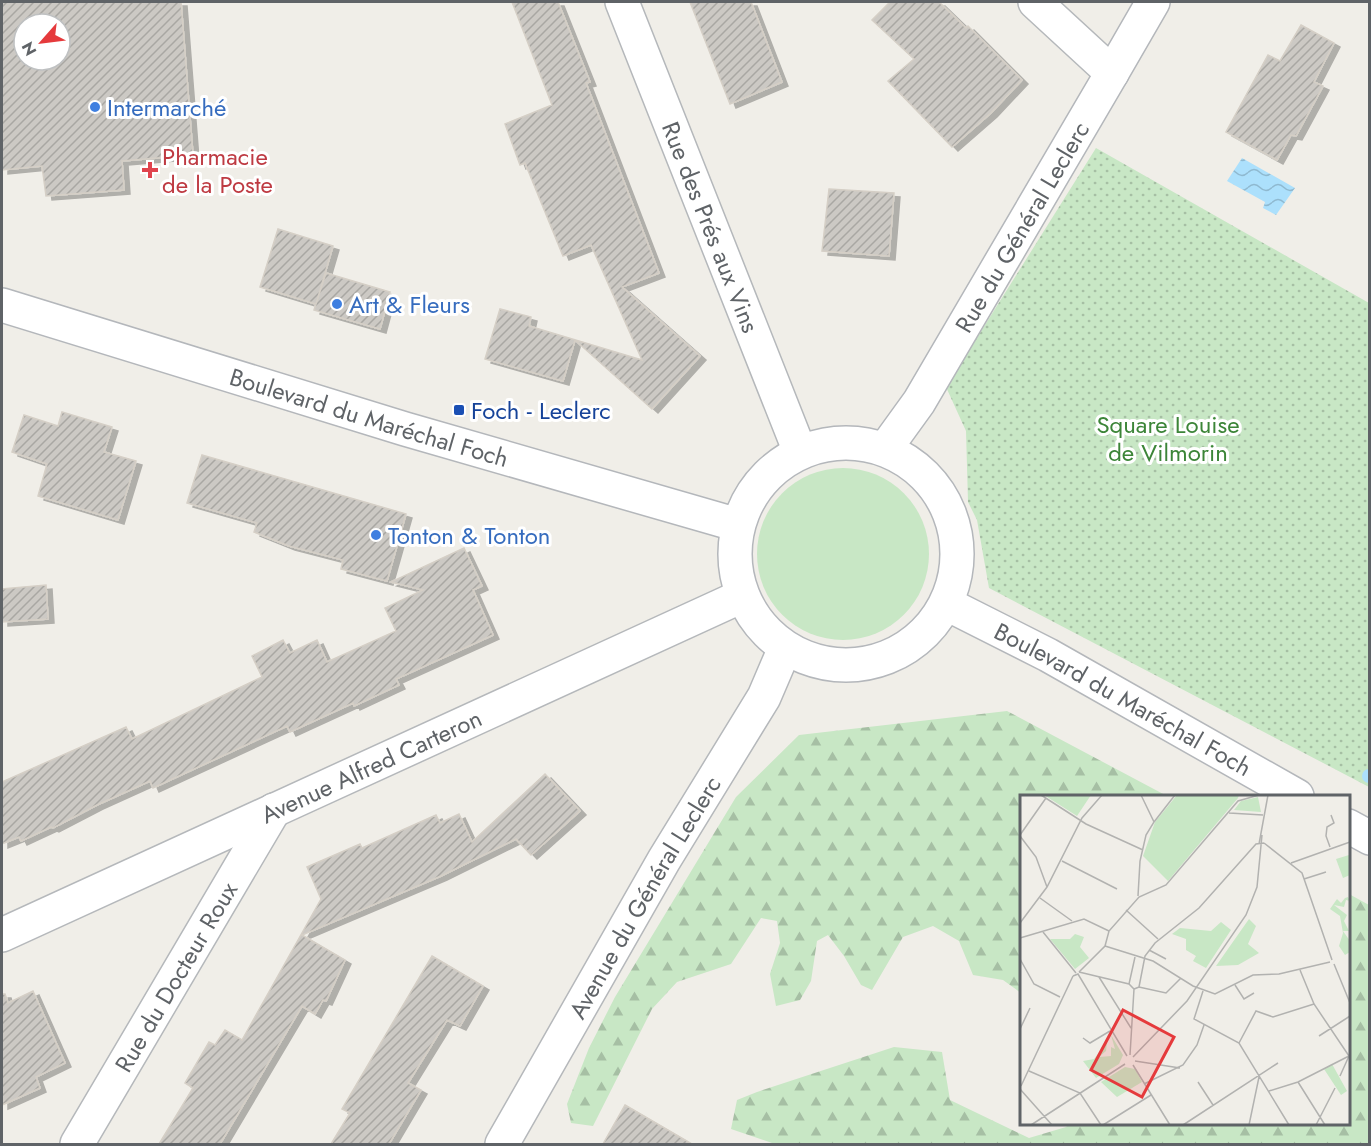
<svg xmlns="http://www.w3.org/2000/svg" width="1371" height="1146" font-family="Jost,sans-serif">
  <defs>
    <pattern id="forest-firs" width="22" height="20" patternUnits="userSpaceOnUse" patternTransform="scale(1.5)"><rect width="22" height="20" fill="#c8e7c5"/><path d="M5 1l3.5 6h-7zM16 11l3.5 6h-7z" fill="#a6bfa4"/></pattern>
    <pattern id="park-dots" width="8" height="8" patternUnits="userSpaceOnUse" patternTransform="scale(1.5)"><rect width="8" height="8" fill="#c8e7c5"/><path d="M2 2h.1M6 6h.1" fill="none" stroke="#a6bfa4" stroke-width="1.8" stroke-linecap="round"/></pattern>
    <pattern id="water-waves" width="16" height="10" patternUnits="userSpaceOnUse" patternTransform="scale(1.5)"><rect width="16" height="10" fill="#ace0fc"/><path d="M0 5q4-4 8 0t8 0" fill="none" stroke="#8fb9d0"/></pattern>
    <pattern id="building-hatch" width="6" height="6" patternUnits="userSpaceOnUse" patternTransform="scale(1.5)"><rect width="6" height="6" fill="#ccc9c4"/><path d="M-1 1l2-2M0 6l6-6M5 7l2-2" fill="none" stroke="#a9a7a3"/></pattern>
    <filter id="shadow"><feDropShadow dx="6" dy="4" stdDeviation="0" flood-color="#0004"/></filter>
  </defs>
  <rect width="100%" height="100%" fill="#f0eee8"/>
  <!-- grass -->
  <path fill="#c8e7c5" d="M757 554a86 86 0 1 1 172 0a86 86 0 1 1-172 0Z"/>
  <!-- forest -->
  <path fill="url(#forest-firs)" d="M1007 711 1167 796H1022L1021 993 1003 980 973 975 959 941 933 926 903 937 872 990 861 985 844 956 828 935 817 941 811 981 800 1000 776 1006 770 974 780 943 777 921 761 918 731 964 677 982 652 1009 593 1126 571 1123 567 1104 589 1048 615 997 736 797 799 735Z
    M1349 894 1369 905V1144H775L731 1129 737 1100 757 1092 894 1047 942 1052 950 1100 1029 1138 1066 1127 1069 1124H1348Z"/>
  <!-- park -->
  <path fill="url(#park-dots)" d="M1096 148 1369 303V787L989 588 977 520 968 502 966 431 946 387Z"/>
  <!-- water -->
  <path fill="url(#water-waves)" d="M1242 158 1295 188 1276 215 1263 208 1265 202 1227 181Z"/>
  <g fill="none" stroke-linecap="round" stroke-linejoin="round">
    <!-- stream -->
    <path stroke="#ace0fc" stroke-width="14" d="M1369 776H1370"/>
  </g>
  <!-- building -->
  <path fill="url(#building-hatch)" stroke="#d5cfc6" stroke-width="1.5" fill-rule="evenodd" filter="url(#shadow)" d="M2 2H181L193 155 122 161 124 190 46 196 42 166 2 170ZM24 24H60V60H24Z
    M512 2H558L590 82 586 83 659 273 622 287 700 356 652 409 575 340 563 381 485 359 500 309 531 317 529 326 642 360 591 245 563 256 525 163 520 165 505 124 552 105Z
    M690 2H751L782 82 730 104Z
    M890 2H939L966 28 968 26 1022 80 991 113 952 147 888 81 914 59 872 20Z
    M1301 25 1334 43 1314 82 1323 86 1296 136 1291 135 1277 160 1226 132 1268 55 1280 61Z
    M829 189 894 193 889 256 822 251Z
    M278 229 333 246 316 304 260 287Z
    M326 273 390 292 380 329 314 310Z
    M62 412 112 427 104 452 136 461 118 520 38 496 47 464 12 452 24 415 58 426Z
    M202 455 406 514 387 581 341 569 343 560 289 546 254 532 257 523 187 503Z
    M464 548 482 586 473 590 493 635 396 679 399 685 354 706 353 703 290 732 287 726 153 788 150 781 97 805 53 828 51 827 21 841 19 837 2 844V782L126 727 132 739 262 677 252 656 283 640 290 653 317 640 327 662 396 631 385 608 423 590 391 582Z
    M46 585 48 619 2 622V589Z
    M545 774 580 811 531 855 516 839 441 876 302 935 345 960 326 1001 323 1000 315 1014 302 1006 220 1144H159L193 1088 185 1083 209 1042 215 1045 225 1030 242 1040 321 899 307 867 360 844 362 848 436 815 440 823 459 814 472 842Z
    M432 956 483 986 460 1026 447 1020 408 1083 421 1090 389 1144H331L350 1113 342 1109Z
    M33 991 65 1063 36 1077 40 1088 2 1105V994H5L8 1003Z
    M625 1105 692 1144H603Z"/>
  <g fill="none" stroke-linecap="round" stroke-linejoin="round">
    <!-- street casing -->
    <g stroke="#b5b8bb" stroke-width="36">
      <g id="street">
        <path id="s1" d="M622 2 800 452"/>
        <path d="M1035 2 1112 73"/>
        <path id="s2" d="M2 935 742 596"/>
        <path id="s3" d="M77 1144 274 810"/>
        <path id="s4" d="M502 1144 664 860 764 697 785 648"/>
      </g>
    </g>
    <!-- secondary casing -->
    <g stroke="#b4b7bb" stroke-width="36">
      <g id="secondary">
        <path id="s5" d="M2 305 405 429 738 525"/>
        <circle cx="846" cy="554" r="111"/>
        <path id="s6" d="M885 449 919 402 1112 73 1153 2"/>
        <path id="s7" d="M947 604 1048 655 1297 796"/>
        <path d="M1348 826 1370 838"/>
      </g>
    </g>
    <!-- street -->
    <use href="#street" stroke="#fff" stroke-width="33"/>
    <!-- secondary -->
    <use href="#secondary" stroke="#fff" stroke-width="33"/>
  </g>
  <!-- markers -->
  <g fill="#3f7fe0" stroke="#fff" stroke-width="2">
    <circle cx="95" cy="107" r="6"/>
    <circle cx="337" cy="304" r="6"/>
    <circle cx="376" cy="535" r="6"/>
  </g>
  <path fill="#e0444e" stroke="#fff" stroke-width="2" d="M147 161h6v6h6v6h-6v6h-6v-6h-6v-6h6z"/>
  <rect fill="#1a4fb4" stroke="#fff" stroke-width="2" x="453" y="404" width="12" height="12" rx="3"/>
  <g text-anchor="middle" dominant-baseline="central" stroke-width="6" stroke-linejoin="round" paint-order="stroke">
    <!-- shop labels -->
    <g font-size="24" fill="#366cbe" stroke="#fff" text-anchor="start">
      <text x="107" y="107">Intermarché</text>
      <text x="349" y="304">Art &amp; Fleurs</text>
      <text x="388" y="535">Tonton &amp; Tonton</text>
    </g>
    <!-- health labels -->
    <g font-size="24" fill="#be3a42" stroke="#fff" text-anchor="start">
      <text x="162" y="156">Pharmacie<tspan x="162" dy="28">de la Poste</tspan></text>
    </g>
    <!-- street labels -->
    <g font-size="24" fill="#5f6367" stroke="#fff">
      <text stroke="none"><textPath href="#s1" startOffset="242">Rue des Prés aux Vins</textPath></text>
      <text stroke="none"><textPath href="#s6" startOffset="261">Rue du Général Leclerc</textPath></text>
      <text stroke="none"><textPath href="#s5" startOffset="384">Boulevard du Maréchal Foch</textPath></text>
      <text stroke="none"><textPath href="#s7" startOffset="200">Boulevard du Maréchal Foch</textPath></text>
      <text stroke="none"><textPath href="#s2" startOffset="406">Avenue Alfred Carteron</textPath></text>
      <text stroke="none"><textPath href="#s4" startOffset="285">Avenue du Général Leclerc</textPath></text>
      <text stroke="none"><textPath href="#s3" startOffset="194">Rue du Docteur Roux</textPath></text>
    </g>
    <!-- transit labels -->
    <g font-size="24" fill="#164399" stroke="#fff" text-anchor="start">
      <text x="471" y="410">Foch - Leclerc</text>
    </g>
    <!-- park labels -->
    <g font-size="24" fill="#3c8538" stroke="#fff">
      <text x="1168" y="424">Square Louise<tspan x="1168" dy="28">de Vilmorin</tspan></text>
    </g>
  </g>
  <!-- overview -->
  <g transform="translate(1020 795)">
    <rect width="330" height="330" fill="#f0eee8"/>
    <path d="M329 60 330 80 323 83 316 64ZM312 269 327 296 321 300 304 274Z" fill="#c8e7c5"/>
    <path d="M325 103 328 102 330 106 326 105 324 112 314 110 327 120 324 126 329 136H323L330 146V157L325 160 319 151 323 138 320 121 310 114 317 104 321 108ZM229 124 236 131 228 149 239 158 218 170 196 171ZM91 240 103 260 99 269 76 283 63 266 74 264 87 247 86 256 79 262 91 261V252L95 254Z" fill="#c8e7c5"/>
    <path d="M24 0H71L57 21Z" fill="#c8e7c5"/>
    <path d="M157 0H219L218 3 148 86 123 61 135 27ZM238 2 241 17 214 15 221 6ZM201 127 211 135 186 173 173 166 176 161 166 155V144L152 139 160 133 191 136ZM55 139 64 142 60 152 69 163 55 174 30 144H50ZM105 272 115 274 122 287 97 302 81 287Z" fill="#c8e7c5"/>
    <path fill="none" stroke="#b2b2b0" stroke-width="1.5" d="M21 0 66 29 123 55M209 18 243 20M134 27 155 0M0 40 26 3M0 41 16 62 27 92M244 48 282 78 312 165M239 49 248 0M310 52 306 41 307 32 314 28 311 20M42 66 97 94M271 68 330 47M284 84 306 77M118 101 120 66 126 40 134 27 121 0M20 103 52 126M106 115 138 144M0 128 27 92 62 23 82 0M23 137 56 178M0 143 64 124 89 136M85 151 133 166 173 191 195 199 233 180 259 179 310 167M129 155 146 164M0 164 14 189 40 202M314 169 330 208M280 175 294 209 329 261M59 177 85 151 89 136 119 102 146 90 218 6 239 0M59 177 109 189 114 194 119 192 146 198 161 183M53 181 58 179 107 261M79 182 111 233M109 189 115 162M215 190 224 204 234 198M119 192 125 161 135 148 179 113 236 49 244 48M183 196 174 224 219 248 269 330M0 234 10 213M299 241 330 221M63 243 70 248 90 236M219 248 236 216 253 222 294 209M110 260 114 194M113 262 167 206 226 120 237 92 242 40M115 266 160 273M113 270 150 330M9 276 60 298 81 330M178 287 193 310M278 287 305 330M124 289 163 270 177 250 184 230M1 291 53 181M0 294 32 330M249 296 278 287 329 261 320 281M11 330 105 269M83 330 131 300M163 330 258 268M229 330 239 282M296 330 315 293"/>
    <path fill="#e53a3c" fill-opacity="0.15" stroke="#e53a3c" stroke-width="3" d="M103 215 154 242 122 302 71 275Z"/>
    <rect width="330" height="330" fill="none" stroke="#5f6367" stroke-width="3"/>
  </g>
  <!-- border -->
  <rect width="1371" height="1146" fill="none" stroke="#5f6367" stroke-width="6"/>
  <!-- north arrow -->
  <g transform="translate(42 42) rotate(242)"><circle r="28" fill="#ffffff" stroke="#bfc1c2" stroke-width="1.5"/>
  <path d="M0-4.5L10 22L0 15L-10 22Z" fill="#e53a3c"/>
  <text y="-9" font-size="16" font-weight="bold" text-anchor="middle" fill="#5f6367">N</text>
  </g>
</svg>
